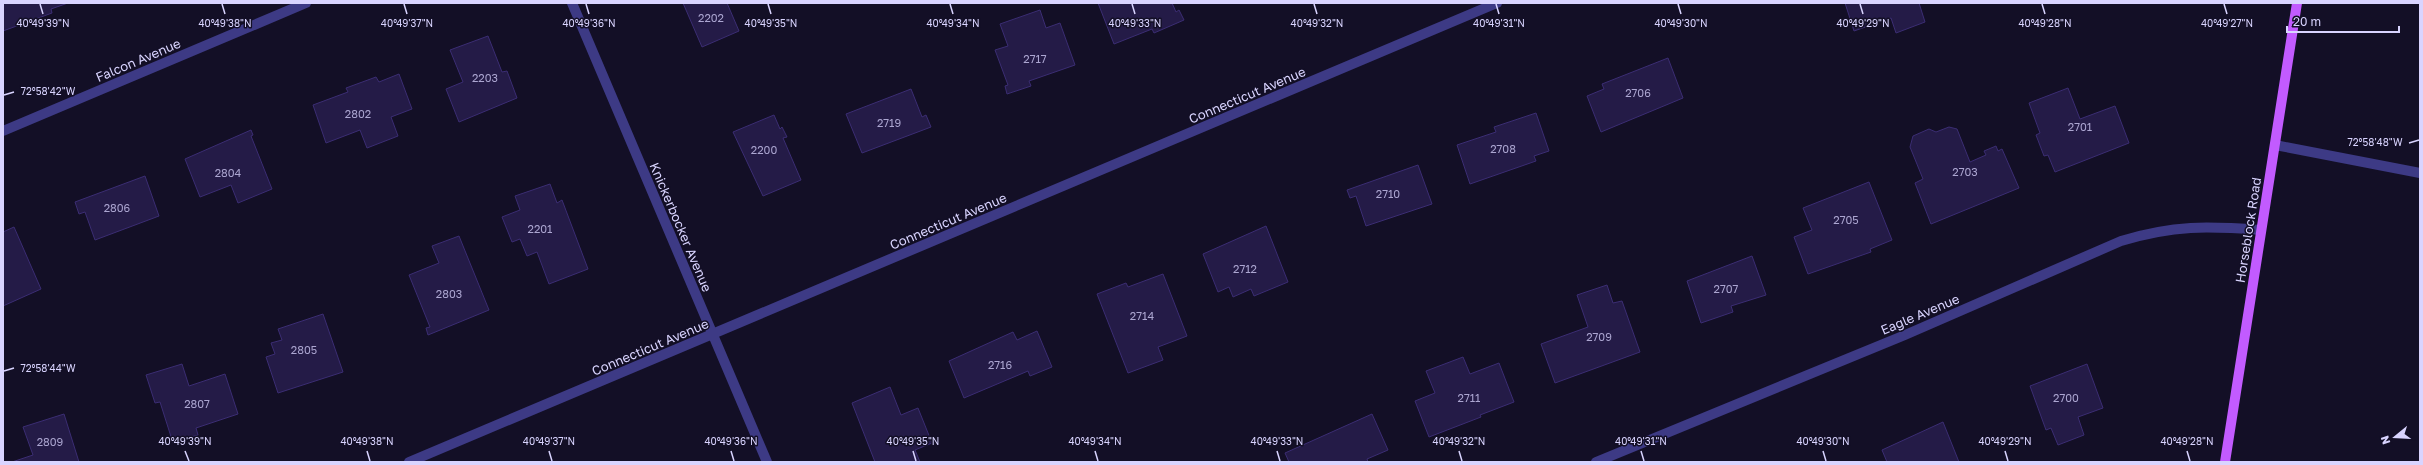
<svg xmlns="http://www.w3.org/2000/svg" width="2423" height="465" font-family="'Golos Text',sans-serif">
  <rect width="100%" height="100%" fill="#130f26"/>
  <!-- building -->
  <path fill="#241b47" stroke="#3b2d73" d="M3 3H68L51 9 52 13 3 31Z
    M683 3H727L739 31 702 47Z
    M1098 3H1172L1176 12 1179 10 1184 20 1154 33 1152 29 1114 44Z
    M1845 3H1919L1925 22 1896 33 1891 18 1854 31Z
    M1040 10 1046 28 1060 23 1075 65 1029 81 1031 86 1007 94 1005 86 1008 85 995 50 1008 46 1000 24Z
    M488 36 502 72 507 71 517 98 459 122 446 89 463 82 450 50Z
    M1668 58 1683 98 1601 132 1587 96 1604 89 1602 84Z
    M399 74 412 109 391 117 398 136 367 148 360 130 326 143 313 105 348 92 346 88 376 77 379 82Z
    M2068 88 2080 119 2115 106 2129 143 2055 172 2048 155 2044 156 2036 135 2040 133 2029 103Z
    M911 89 922 117 926 115 931 127 862 153 846 114Z
    M1536 113 1549 151 1534 156 1536 161 1470 184 1457 145 1496 132 1494 127Z
    M774 115 780 129 782 127 787 137 783 138 801 180 763 196 733 132Z
    M1949 127 1957 129 1970 162 1986 155 1984 151 1996 146 1998 151 2002 149 2019 188 1931 224 1915 183 1923 179 1910 147 1913 136 1929 129 1936 132Z
    M251 130 253 135 251 136 272 189 238 203 231 185 200 197 185 159Z
    M1418 165 1432 204 1366 226 1356 196 1350 198 1347 190Z
    M145 176 159 216 95 240 85 212 79 214 75 202Z
    M1869 182 1892 240 1870 249 1871 252 1808 274 1794 237 1812 230 1803 208Z
    M550 184 557 203 562 200 588 269 549 284 537 252 527 256 520 239 512 242 502 217 520 210 515 196Z
    M1266 226 1288 282 1254 296 1251 289 1233 297 1229 287 1218 292 1203 254Z
    M14 227 41 289 3 306V232Z
    M459 236 489 310 428 335 426 328 430 327 409 275 439 263 432 246Z
    M1752 256 1766 295 1731 306 1733 312 1701 323 1687 281Z
    M1163 274 1187 336 1158 347 1163 360 1128 373 1097 294 1126 283 1128 287Z
    M1607 285 1613 303 1622 301 1640 352 1555 383 1541 344 1588 327 1577 295Z
    M323 314 343 372 278 393 266 357 275 354 271 343 282 340 278 329Z
    M1037 331 1052 367 1030 376 1028 371 964 398 949 361 1013 332 1017 340Z
    M1463 357 1470 374 1499 363 1514 402 1480 415 1481 417 1429 437 1415 401 1435 393 1426 371Z
    M182 364 189 386 225 374 238 414 196 428 198 435 173 443 160 402 155 403 146 375Z
    M2087 364 2103 408 2078 417 2084 435 2058 445 2051 428 2046 430 2030 386Z
    M890 387 901 415 918 408 932 443 915 450 920 462H875L852 403Z
    M64 414 79 462H12L33 455 23 427Z
    M1372 414 1388 450 1367 459 1368 462H1289L1285 453Z
    M1943 422 1959 462H1887L1882 450Z"/>
  <g fill="none" stroke-linecap="round" stroke-linejoin="round">
    <!-- service -->
    <path stroke="#3d3a85" stroke-width="10" d="M2275 145 2420 173"/>
    <!-- minor -->
    <path stroke="#3d3a85" stroke-width="10" d="M572 3 767 462
      M3 131 306 3
      M409 462 1497 3
      M1596 462 1905 335 2121 241C2174 225 2207 226 2261 230"/>
    <!-- primary -->
    <path stroke="#c25bff" stroke-width="10" d="M2225 462 2297 3"/>
  </g>
  <!-- ticks -->
  <path fill="none" stroke="#d9d4ff" stroke-width="1.5" d="M40 4 43 14M222 4 225 14M404 4 407 14M586 4 589 14M768 4 771 14M950 4 953 14M1132 4 1135 14M1314 4 1317 14M1496 4 1499 14M1678 4 1681 14M1860 4 1863 14M2042 4 2045 14M2224 4 2227 14M4 95 14 92M2409 143 2419 140M4 371 14 368M185 451 189 461M367 451 370 461M549 451 552 461M731 451 734 461M913 451 916 461M1095 451 1098 461M1277 451 1280 461M1459 451 1462 461M1641 451 1644 461M1823 451 1826 461M2005 451 2008 461M2187 451 2190 461"/>
  <g text-anchor="middle" dominant-baseline="central" stroke-width="3" stroke-linejoin="round" paint-order="stroke">
    <!-- number labels -->
    <g font-size="11" fill="#aca6d1">
      <text x="711" y="17">2202</text>
      <text x="1035" y="58">2717</text>
      <text x="485" y="77">2203</text>
      <text x="1638" y="92">2706</text>
      <text x="358" y="113">2802</text>
      <text x="889" y="122">2719</text>
      <text x="2080" y="126">2701</text>
      <text x="1503" y="148">2708</text>
      <text x="764" y="149">2200</text>
      <text x="1965" y="171">2703</text>
      <text x="228" y="172">2804</text>
      <text x="1388" y="193">2710</text>
      <text x="117" y="207">2806</text>
      <text x="1846" y="219">2705</text>
      <text x="540" y="228">2201</text>
      <text x="1245" y="268">2712</text>
      <text x="1726" y="288">2707</text>
      <text x="449" y="293">2803</text>
      <text x="1142" y="315">2714</text>
      <text x="1599" y="336">2709</text>
      <text x="304" y="349">2805</text>
      <text x="1000" y="364">2716</text>
      <text x="1469" y="397">2711</text>
      <text x="2066" y="397">2700</text>
      <text x="197" y="403">2807</text>
      <text x="50" y="441">2809</text>
    </g>
    <!-- street labels -->
    <g font-size="13" fill="#d9d4ff" stroke="#130f26">
      <text transform="translate(138 60) rotate(-23)">Falcon Avenue</text>
      <text transform="translate(1247 95) rotate(-23)">Connecticut Avenue</text>
      <text transform="translate(948 221) rotate(-23)">Connecticut Avenue</text>
      <text transform="translate(681 227) rotate(67)">Knickerbocker Avenue</text>
      <text transform="translate(2248 230) rotate(-81)">Horseblock Road</text>
      <text transform="translate(1920 314) rotate(-23)">Eagle Avenue</text>
      <text transform="translate(650 347) rotate(-23)">Connecticut Avenue</text>
    </g>
  </g>
  <g font-size="10" text-anchor="middle" fill="#d9d4ff" stroke="#130f26" stroke-width="3" stroke-linejoin="round" paint-order="stroke">
    <text x="43" y="27">40°49'39"N</text>
    <text x="225" y="27">40°49'38"N</text>
    <text x="407" y="27">40°49'37"N</text>
    <text x="589" y="27">40°49'36"N</text>
    <text x="771" y="27">40°49'35"N</text>
    <text x="953" y="27">40°49'34"N</text>
    <text x="1135" y="27">40°49'33"N</text>
    <text x="1317" y="27">40°49'32"N</text>
    <text x="1499" y="27">40°49'31"N</text>
    <text x="1681" y="27">40°49'30"N</text>
    <text x="1863" y="27">40°49'29"N</text>
    <text x="2045" y="27">40°49'28"N</text>
    <text x="2227" y="27">40°49'27"N</text>
    <text x="48" y="95">72°58'42"W</text>
    <text x="2375" y="146">72°58'48"W</text>
    <text x="48" y="372">72°58'44"W</text>
    <text x="185" y="445">40°49'39"N</text>
    <text x="367" y="445">40°49'38"N</text>
    <text x="549" y="445">40°49'37"N</text>
    <text x="731" y="445">40°49'36"N</text>
    <text x="913" y="445">40°49'35"N</text>
    <text x="1095" y="445">40°49'34"N</text>
    <text x="1277" y="445">40°49'33"N</text>
    <text x="1459" y="445">40°49'32"N</text>
    <text x="1641" y="445">40°49'31"N</text>
    <text x="1823" y="445">40°49'30"N</text>
    <text x="2005" y="445">40°49'29"N</text>
    <text x="2187" y="445">40°49'28"N</text>
  </g>
  <!-- border -->
  <rect width="2423" height="465" fill="none" stroke="#d9d4ff" stroke-width="8"/>
  <!-- north arrow -->
  <g transform="translate(2395 437) rotate(252)" stroke="#130f26" stroke-width="3" paint-order="stroke">
  <path d="M0-3L7 15L0 10L-7 15Z" fill="#d9d4ff"/>
  <text y="-6" font-size="11" font-weight="bold" text-anchor="middle" fill="#d9d4ff">N</text>
  </g>
  <!-- scale -->
  <path d="M2287 26v6h112v-6" fill="none" stroke="#d9d4ff" stroke-width="2"/>
  <text x="2293" y="26" font-size="12" fill="#d9d4ff" stroke="#130f26" stroke-width="3" paint-order="stroke">20 m</text>
</svg>
